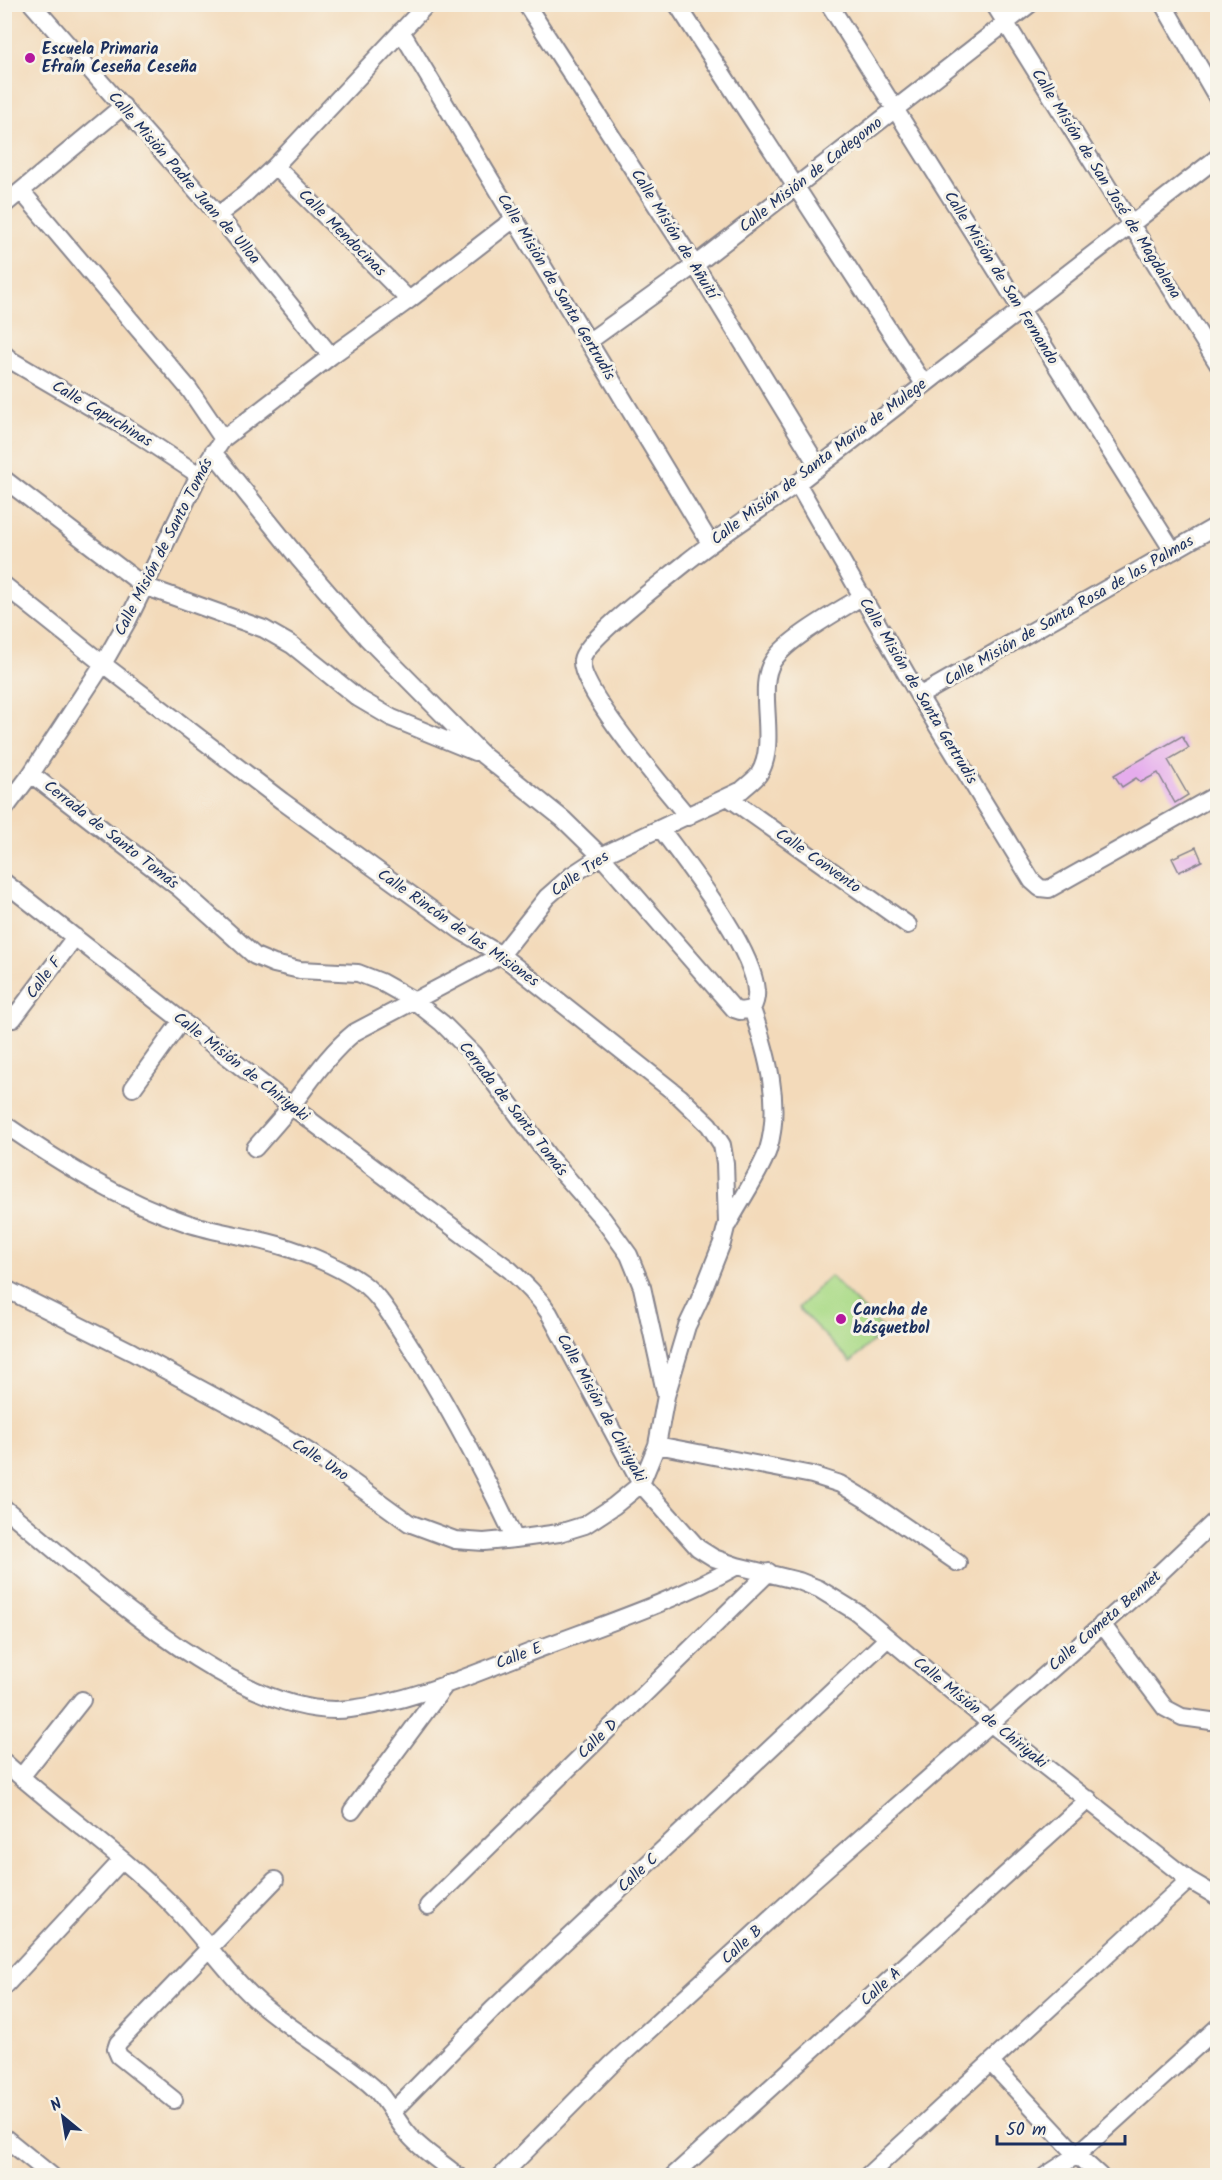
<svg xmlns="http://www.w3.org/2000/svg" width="1222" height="2180" font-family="Kalam,sans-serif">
  <rect width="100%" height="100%" fill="#f7f3e8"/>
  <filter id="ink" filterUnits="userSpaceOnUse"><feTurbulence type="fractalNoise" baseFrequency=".0167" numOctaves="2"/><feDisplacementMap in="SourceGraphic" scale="12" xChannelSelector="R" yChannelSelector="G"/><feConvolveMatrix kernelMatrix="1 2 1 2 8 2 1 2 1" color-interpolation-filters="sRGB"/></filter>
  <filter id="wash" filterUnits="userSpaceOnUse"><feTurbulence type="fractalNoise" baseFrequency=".008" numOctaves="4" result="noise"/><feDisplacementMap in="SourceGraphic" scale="24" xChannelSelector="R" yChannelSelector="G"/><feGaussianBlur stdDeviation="1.35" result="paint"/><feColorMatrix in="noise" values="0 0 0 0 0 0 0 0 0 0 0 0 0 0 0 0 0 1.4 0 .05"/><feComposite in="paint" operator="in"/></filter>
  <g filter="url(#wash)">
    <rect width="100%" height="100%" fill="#f3daba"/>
    <!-- green -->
    <path fill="#acdb89" stroke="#648574" stroke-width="1.5" d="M830 1276 884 1330 851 1362 798 1308Z"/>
    <g id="blocks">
      <!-- building -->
      <path fill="#e5aced" d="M1182 736 1189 748 1168 760 1188 795 1175 803 1158 773 1141 782 1136 778 1122 787 1114 775Z
        M1196 847 1202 861 1179 872 1172 858Z"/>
    </g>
  </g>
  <g filter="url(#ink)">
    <use href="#blocks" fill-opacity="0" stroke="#87848c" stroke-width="1.5"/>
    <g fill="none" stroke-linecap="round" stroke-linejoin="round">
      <!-- minor casing -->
      <g stroke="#87848c" stroke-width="20">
        <path id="minor" d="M32 4 218 215 331 356
          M526 4 695 265 818 466
          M677 4 924 384
          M829 4 1173 551
          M994 4 1218 364
          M1163 4 1218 99
          M401 31 710 543
          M275 166 409 300
          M22 192 189 389 223 439
          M4 205 123 106
          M218 215 244 195 275 166 427 4
          M588 342 695 265 1030 4
          M4 354 12 361 137 434 199 475
          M213 452 299 559 367 638 484 756 563 819 601 856 734 1009 740 1011 752 1009
          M4 479 144 586 264 629 292 645 358 698 392 718 475 752
          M797 483 919 696 1032 881 1040 888 1049 889 1218 794
          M4 585 103 664 282 801 461 931 501 955 680 1097 709 1125 722 1145 725 1163 727 1223 722 1243 699 1301 687 1326 666 1396
          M919 696 1218 525
          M728 797 908 925
          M4 810 31 774 103 664 128 620 199 475 223 439 331 356 409 300 514 219
          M688 817C667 791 578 689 582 660 584 640 669 577 688 561 723 533 762 509 799 482 939 375 1078 265 1218 157
          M661 829C688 866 753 947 756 991 757 998 755 1003 752 1009 767 1053 782 1104 768 1150 761 1171 739 1203 728 1224
          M4 882 291 1106 510 1270C525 1284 538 1296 549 1313L641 1484 698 1548 714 1558 737 1566 799 1581 819 1589 858 1613 990 1723 1189 1880 1218 1897
          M13 1019 75 937
          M133 1088 182 1020
          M4 1124C62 1164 121 1201 187 1223 214 1232 240 1235 267 1242 296 1249 337 1265 362 1283 380 1296 392 1318 404 1336 446 1401 482 1469 515 1539
          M255 1148C267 1134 280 1120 292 1105 312 1079 329 1053 355 1032L501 955 547 897 572 875 601 856 742 790C747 785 755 780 759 774 779 743 755 687 773 661 787 639 840 610 863 596
          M4 1288 132 1352 256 1419 322 1460 409 1523 455 1540 484 1542 515 1539 559 1533 585 1525 614 1506 641 1484 657 1445 666 1396 642 1287 629 1255 603 1219 548 1156 473 1054 442 1023 413 1000 381 982 358 973 300 970 274 964 255 956 179 888 31 774
          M657 1445 812 1475 840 1484 865 1499 958 1563
          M4 1508C87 1574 239 1723 350 1709 410 1702 468 1676 523 1655 595 1627 670 1604 737 1566
          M1102 1624 1165 1708 1182 1717 1218 1722
          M4 1762C58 1811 119 1852 170 1903 203 1936 227 1975 261 2004 297 2035 339 2056 374 2088 388 2101 396 2121 409 2135 421 2150 443 2163 458 2176
          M21 1777 82 1700
          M352 1811 446 1684
          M428 1906 769 1572
          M4 1987 122 1860
          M991 2063 1077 2155 1100 2176
          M174 2100 119 2056 116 2049 118 2043 275 1880
          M392 2112 493 2009 888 1638
          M4 2137 52 2176
          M501 2176 612 2064 803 1889 1145 1587 1218 1518
          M673 2176 1089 1799
          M867 2176 1189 1880
          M1045 2176 1077 2155 1218 2027"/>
      </g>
      <!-- minor -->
      <use href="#minor" stroke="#fff" stroke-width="16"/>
    </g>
  </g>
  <!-- markers -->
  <g fill="#b5179e" stroke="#f7f3e8" stroke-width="2">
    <circle cx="30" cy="58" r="6"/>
    <circle cx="841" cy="1319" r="6"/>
  </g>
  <g text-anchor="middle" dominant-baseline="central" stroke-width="6" stroke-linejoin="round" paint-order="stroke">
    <!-- poi labels -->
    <g font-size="16" font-weight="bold" fill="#1b2f5e" stroke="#f7f3e8" text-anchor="start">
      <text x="42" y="49">Escuela Primaria<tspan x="42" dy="18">Efraín Ceseña Ceseña</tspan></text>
      <text x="853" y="1310">Cancha de<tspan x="853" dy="18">básquetbol</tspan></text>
    </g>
    <!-- street labels -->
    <g font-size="16" fill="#1b2f5e" stroke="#f7f3e8">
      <text transform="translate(811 175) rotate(-38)">Calle Misión de Cadegomo</text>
      <text transform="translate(184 178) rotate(49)">Calle Misión Padre Juan de Ulloa</text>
      <text transform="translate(1106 184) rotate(58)">Calle Misión de San José de Magdalena</text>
      <text transform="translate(342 233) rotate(45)">Calle Mendocinas</text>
      <text transform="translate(674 234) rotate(58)">Calle Misión de Añuití</text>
      <text transform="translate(1001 278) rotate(58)">Calle Misión de San Fernando</text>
      <text transform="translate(556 287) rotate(59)">Calle Misión de Santa Gertrudis</text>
      <text transform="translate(102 414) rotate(31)">Calle Capuchinas</text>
      <text transform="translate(819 462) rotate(-37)">Calle Misión de Santa Maria de Mulege</text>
      <text transform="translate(164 547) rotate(-63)">Calle Misión de Santo Tomás</text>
      <text transform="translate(1069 611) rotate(-30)">Calle Misión de Santa Rosa de las Palmas</text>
      <text transform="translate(918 691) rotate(59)">Calle Misión de Santa Gertrudis</text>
      <text transform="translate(111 835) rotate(38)">Cerrada de Santo Tomás</text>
      <text transform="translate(818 861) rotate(35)">Calle Convento</text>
      <text transform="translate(580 874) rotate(-35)">Calle Tres</text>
      <text transform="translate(458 928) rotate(35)">Calle Rincón de las Misiones</text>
      <text transform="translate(44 978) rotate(-53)">Calle F</text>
      <text transform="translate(241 1067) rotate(38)">Calle Misión de Chiriyaki</text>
      <text transform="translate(513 1109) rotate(52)">Cerrada de Santo Tomás</text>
      <text transform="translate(601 1408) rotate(61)">Calle Misión de Chiriyaki</text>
      <text transform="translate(320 1460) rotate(33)">Calle Uno</text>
      <text transform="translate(1105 1621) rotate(-41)">Calle Cometa Bennet</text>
      <text transform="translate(519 1656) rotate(-21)">Calle E</text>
      <text transform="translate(980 1713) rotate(39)">Calle Misión de Chiriyaki</text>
      <text transform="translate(598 1739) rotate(-44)">Calle D</text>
      <text transform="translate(638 1873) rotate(-43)">Calle C</text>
      <text transform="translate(742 1945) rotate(-42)">Calle B</text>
      <text transform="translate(881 1987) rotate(-42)">Calle A</text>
    </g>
  </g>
  <!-- margin -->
  <rect width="1222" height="2180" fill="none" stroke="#f7f3e8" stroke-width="24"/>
  <!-- north arrow -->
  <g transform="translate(63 2117) rotate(330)" stroke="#f7f3e8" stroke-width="4.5" paint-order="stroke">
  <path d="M0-4.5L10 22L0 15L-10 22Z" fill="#1b2f5e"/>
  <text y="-9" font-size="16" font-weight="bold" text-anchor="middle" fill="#1b2f5e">N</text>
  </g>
  <!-- scale -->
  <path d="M997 2135v9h128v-9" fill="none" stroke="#1b2f5e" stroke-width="3"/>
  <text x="1006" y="2135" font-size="18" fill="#1b2f5e" stroke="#f7f3e8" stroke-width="4.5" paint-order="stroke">50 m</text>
</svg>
